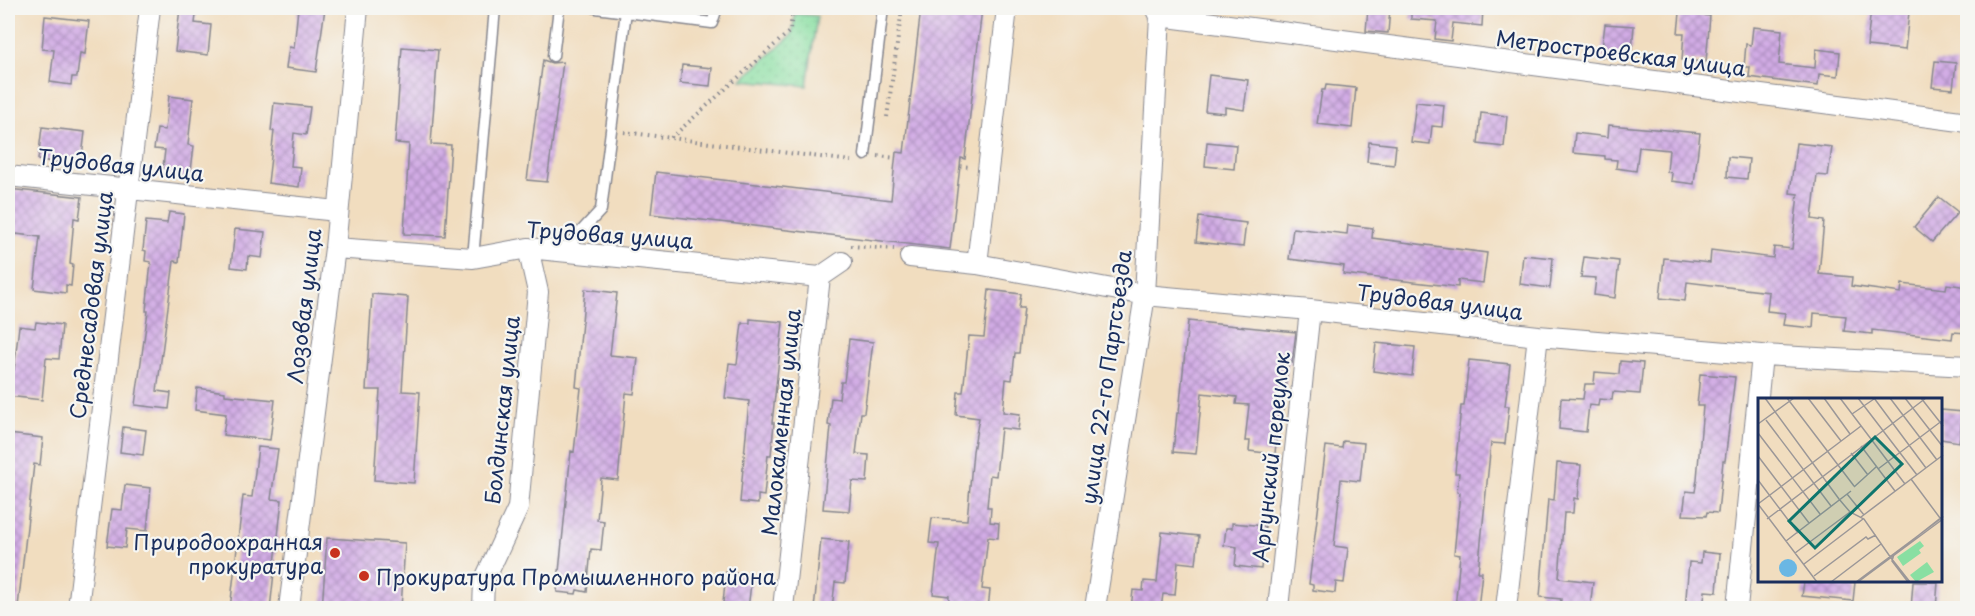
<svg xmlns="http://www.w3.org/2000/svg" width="1975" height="616" font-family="'Playpen Sans',sans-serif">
  <defs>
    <pattern id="park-dots" width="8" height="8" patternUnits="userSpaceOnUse" patternTransform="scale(1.5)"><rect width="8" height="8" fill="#89dfa2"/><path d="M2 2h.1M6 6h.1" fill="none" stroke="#76c08e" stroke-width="1.8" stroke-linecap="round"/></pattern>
    <pattern id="building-cross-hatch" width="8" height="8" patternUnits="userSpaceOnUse" patternTransform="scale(1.5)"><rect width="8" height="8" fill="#d2ace5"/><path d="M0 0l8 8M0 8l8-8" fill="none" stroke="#aa8cbd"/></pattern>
  </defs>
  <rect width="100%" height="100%" fill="#f6f6f2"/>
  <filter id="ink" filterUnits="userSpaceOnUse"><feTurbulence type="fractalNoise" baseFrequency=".0167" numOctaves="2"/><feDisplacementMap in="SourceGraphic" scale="12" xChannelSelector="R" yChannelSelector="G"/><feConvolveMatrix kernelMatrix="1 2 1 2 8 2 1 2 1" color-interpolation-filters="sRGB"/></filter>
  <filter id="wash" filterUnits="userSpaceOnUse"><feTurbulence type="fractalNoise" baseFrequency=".008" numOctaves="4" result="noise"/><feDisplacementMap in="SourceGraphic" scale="24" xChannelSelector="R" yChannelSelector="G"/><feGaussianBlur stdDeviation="1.35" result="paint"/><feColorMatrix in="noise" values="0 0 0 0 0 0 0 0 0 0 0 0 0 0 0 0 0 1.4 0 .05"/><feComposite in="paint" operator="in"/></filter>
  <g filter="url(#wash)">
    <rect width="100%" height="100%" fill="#f1ddbf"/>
    <!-- park -->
    <path fill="url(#park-dots)" stroke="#528780" stroke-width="1.5" d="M795 14 817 16 807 86 741 80 792 35Z"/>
    <g id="blocks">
      <!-- building -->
      <path fill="url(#building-cross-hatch)" d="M180 8H197L195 23 211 25 208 55 175 51Z
        M298 8H325L316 72 286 68 289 47 294 48Z
        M921 8H982L965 159 961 158 950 249 651 214 656 172 891 200 896 152 904 153Z
        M1368 8H1390L1388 33 1366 31Z
        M1411 8H1483L1482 26 1453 23 1451 41 1435 39 1437 21 1411 19Z
        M1871 8 1909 12 1905 50 1867 46Z
        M1680 13 1710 16 1706 62 1682 60 1684 33H1678Z
        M45 16 89 21 85 54 80 53 77 77H72L71 85 50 82 54 50 42 49Z
        M1605 24 1634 26 1632 50 1624 49 1623 59 1601 57Z
        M1753 27 1782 30 1779 64 1815 68 1816 49 1840 52 1838 76 1819 74 1818 86 1749 77 1750 67H1744L1746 44 1751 45Z
        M402 47 438 50 431 144 451 145 445 236 404 234 409 144 395 143Z
        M543 60 552 63 563 62 547 182 527 180Z
        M1935 61 1956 63 1953 89 1932 87Z
        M682 65 712 68 710 86 680 83Z
        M1209 75 1248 80 1244 110 1225 107V113L1205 111Z
        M1326 85 1356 88 1352 128 1317 124 1322 90H1325Z
        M169 96 193 99 188 145 194 146 190 179 162 176 165 150 154 149 157 129 165 130Z
        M1416 102 1444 105 1442 127 1432 126 1430 144 1411 142Z
        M274 103 310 107 306 135 294 133 291 166 301 167 299 187 268 183 274 131H271Z
        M1481 113 1507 116 1504 147 1478 144Z
        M1609 125 1700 133 1694 184 1671 181 1672 173 1667 172 1669 150 1639 147 1636 171 1616 168 1617 160 1605 159V156L1573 153 1575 133 1608 137Z
        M42 127 85 132 81 165 38 160Z
        M1207 142 1236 145 1234 169 1205 166Z
        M1369 142 1396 145 1394 165 1367 162Z
        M1796 143 1832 147 1828 176 1817 175 1812 219 1824 221 1819 274 1852 277 1851 286 1901 293 1902 284 1946 289 1947 284 1968 287V333L1953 332 1952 339 1872 330V334L1844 331 1846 316 1814 313 1813 328 1783 325 1785 313 1767 311 1769 292 1687 282 1685 301 1660 298 1664 258 1710 263 1711 250 1773 258 1774 247 1792 249 1798 194 1790 193Z
        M1728 157 1749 159 1747 179 1727 177Z
        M8 189 82 197 79 219 74 218 70 264 73 265 71 286 66 285V293L34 289 40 237 8 233Z
        M1939 197 1958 212 1932 242 1914 227Z
        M169 212 184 214 179 262 174 261 157 391 171 393 169 409 135 405 148 311H146L151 262 145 261 146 251 143 250 146 221 167 223Z
        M1199 217 1246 223 1243 247 1196 242Z
        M1348 225 1373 228 1372 238 1487 253 1483 283 1458 280V287L1343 274 1344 266 1289 259 1293 228 1347 234Z
        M235 229 265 232 262 258 248 256 247 269 231 267Z
        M1523 255 1553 258 1550 288 1520 284Z
        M1584 257 1619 261 1615 298 1594 295 1596 278 1581 277Z
        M585 289 617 293 610 355 638 358 634 394 626 393 618 480 601 478 597 520 604 521 601 550 591 549 587 592 577 590 576 594 557 592 571 451 574 452 581 388 576 387Z
        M989 290 1021 294 1019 308H1024L1019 353H1015L1012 380 1006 379 1003 412 1020 414 1018 430 1001 428 996 476 990 475 987 507H991L990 522 999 523 998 538 988 537 982 589 990 590 988 609H948L949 596 933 594 939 544 929 543 932 518 967 520 973 451 979 418 956 415 958 392H963L969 336 984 337Z
        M372 294 408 297 402 391 420 392 414 483 374 480 380 390H366Z
        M750 319 783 322 772 423H774L771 455H768L764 496 758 495V504L740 502 749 401 725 398 729 363 737 364 742 323H750Z
        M1188 321 1296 332 1292 363 1288 362 1283 410 1279 409 1275 454 1249 451 1250 441H1245L1249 405 1236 404 1237 397 1202 393 1196 454 1173 452 1177 413H1179Z
        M36 322 62 325 59 359 46 358 42 400 8 396 9 370H14L19 326 35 328Z
        M849 339 873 342 864 413H861L856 454 869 455 867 482 852 481 849 511 823 509 831 426 828 425 831 398 839 399 841 382H844Z
        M1376 343 1415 347 1412 376 1373 371Z
        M1469 360 1510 364 1505 406H1509L1505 444 1491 443 1478 572H1482L1478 609H1455L1460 555 1454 554 1460 493 1457 492 1459 473H1455L1461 406H1464Z
        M1620 361 1643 363 1640 394 1613 392 1612 400 1599 399 1598 406 1589 405 1586 432 1559 429 1561 398 1583 399 1585 384H1594L1595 372 1619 374Z
        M1700 374 1735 377 1725 461H1723L1718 513 1707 512 1706 516 1683 515 1686 491 1695 492 1697 479 1703 406H1697Z
        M197 388 225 392V395L275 400 270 440 223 435 226 414 195 410Z
        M1941 410 1963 412 1959 442 1941 439Z
        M123 427 146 430 143 455 120 452Z
        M8 434 43 438 40 465 34 464 18 607 8 606Z
        M1343 441 1364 443 1360 481 1341 479 1334 546 1348 548 1344 583 1336 582 1335 593 1313 590V585L1309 584 1326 446 1342 448Z
        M258 447 278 449 271 499 282 500 270 609H230L243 496 252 497Z
        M1557 463 1581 465 1578 499 1574 498 1573 513H1564L1559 578 1593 582 1590 609H1560L1561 599 1540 597 1548 499 1554 500Z
        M125 485 151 488 147 531 127 529 125 548 107 546 112 509 122 510Z
        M1232 523 1265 526 1261 569 1235 566 1237 547 1224 545 1226 528H1232Z
        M1162 532 1199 536 1196 564 1178 562 1175 595 1163 594 1161 609H1131L1133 590 1143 591 1144 581 1157 582Z
        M327 538 405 543 401 609H322Z
        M821 539 849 542 845 583 835 582 832 609H814Z
        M1702 552 1720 554 1717 592 1705 591 1703 609H1685L1689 562 1701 563Z
        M726 572 752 575 748 609H726V603H723Z
        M1804 582H1855L1853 601 1802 596Z
        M1913 582H1938L1936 609H1911Z"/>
    </g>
  </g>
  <g filter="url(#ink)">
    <use href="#blocks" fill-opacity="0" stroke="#86868e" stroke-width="1.5"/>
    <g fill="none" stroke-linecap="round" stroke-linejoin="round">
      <!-- service casing -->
      <g stroke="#86868e" stroke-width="13">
        <path id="service" d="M596 8 712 23 717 8
          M553 56 559 8
          M865 155 883 8
          M563 251 601 210 626 11
          M473 258 495 8"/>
      </g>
      <!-- minor casing -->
      <g stroke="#86868e" stroke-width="22">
        <path id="minor" d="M1160 16 1968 122
          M8 176 337 211
          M335 248 473 258 528 248 820 277 842 262
          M910 257 977 264 1145 295 1310 310 1538 336 1762 355 1968 366
          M977 264 1007 8
          M78 608 150 8
          M289 608 335 248 358 8
          M483 608 484 581 518 508 538 292 528 248
          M783 608 820 277
          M1095 608 1145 295 1160 16 1156 8
          M1278 608 1310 310
          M1506 608 1538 336
          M1737 608 1762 355"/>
      </g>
      <!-- path -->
      <path stroke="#86868e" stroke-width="4" stroke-dasharray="1.5 4.5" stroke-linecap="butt" d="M887 117 902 8
        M624 132 851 161
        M671 138 790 31 793 8
        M878 156 896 158
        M960 166 971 167
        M851 246 894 249"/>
      <!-- service -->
      <use href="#service" stroke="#fff" stroke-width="10"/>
      <!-- minor -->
      <use href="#minor" stroke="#fff" stroke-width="20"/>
    </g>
  </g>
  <!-- markers -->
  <g fill="#c8321e" stroke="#f6f6f2" stroke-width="2">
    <circle cx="335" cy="553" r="6"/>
    <circle cx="364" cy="576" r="6"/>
  </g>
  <g text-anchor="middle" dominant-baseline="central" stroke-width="4.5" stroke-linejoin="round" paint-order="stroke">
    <!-- street labels -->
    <g font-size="21" fill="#1b2f5e" stroke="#f6f6f2">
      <text transform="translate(1621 52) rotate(7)">Метростроевская улица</text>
      <text transform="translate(121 164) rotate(6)">Трудовая улица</text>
      <text transform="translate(610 234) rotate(4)">Трудовая улица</text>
      <text transform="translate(1440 301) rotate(7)">Трудовая улица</text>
      <text transform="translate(90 305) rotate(-83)">Среднесадовая улица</text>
      <text transform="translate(303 306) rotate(-83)">Лозовая улица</text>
      <text transform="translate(1105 377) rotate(-82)">улица 22-го Партсъезда</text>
      <text transform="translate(501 410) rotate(-84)">Болдинская улица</text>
      <text transform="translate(780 422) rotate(-84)">Малокаменная улица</text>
      <text transform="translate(1270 457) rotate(-84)">Аргунский переулок</text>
    </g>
    <!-- poi labels -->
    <g font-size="21" fill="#1b2f5e" stroke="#f6f6f2" text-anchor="end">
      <text x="323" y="541">Природоохранная<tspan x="323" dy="24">прокуратура</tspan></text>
      <text x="376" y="576" text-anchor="start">Прокуратура Промышленного района</text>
    </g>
  </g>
  <!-- overview -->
  <g transform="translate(1758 398)">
    <rect width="184" height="184" fill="#f1ddbf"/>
    <path d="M162 143 166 148 161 152 163 155 145 168 139 159Z" fill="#89dfa2"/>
    <path d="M169 164 176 174 158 184 152 177Z" fill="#89dfa2"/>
    <path d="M21 170a9 9 0 1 1 18 0a9 9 0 1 1-18 0Z" fill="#6ab7e4"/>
    <path fill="none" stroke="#9b9798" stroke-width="1.5" d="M7 0 81 101 92 114 106 121 133 160M29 0 96 88M50 0 83 43M66 0 92 36M82 0 147 86M100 0 159 77M116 0 168 70M132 0 179 62M147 0 185 49M163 0 185 28M94 16 116 1M8 22 73 108M0 26 36 0M0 35 62 116M103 48 137 93M93 55 110 77M0 58 51 125M120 71 185 22M153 81 182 120M0 82 40 135M96 89 118 69M89 96 106 117M0 106 103 28M0 106 59 184M103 119 185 57M9 121 168 0M28 143 93 93M37 155 92 114M136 156 134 163 150 184M133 159 185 118M133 160 152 184M46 166 105 121M56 178 108 139 110 141 118 137M73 184 123 146M98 184 185 119M100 184 185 121"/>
    <path fill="#0f766e" fill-opacity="0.15" stroke="#0f766e" stroke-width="3" d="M117 39 144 66 57 150 31 123Z"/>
    <rect width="184" height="184" fill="none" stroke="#1b2f5e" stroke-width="3"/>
  </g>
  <!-- margin -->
  <rect width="1975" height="616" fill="none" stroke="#f6f6f2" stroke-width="30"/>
</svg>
